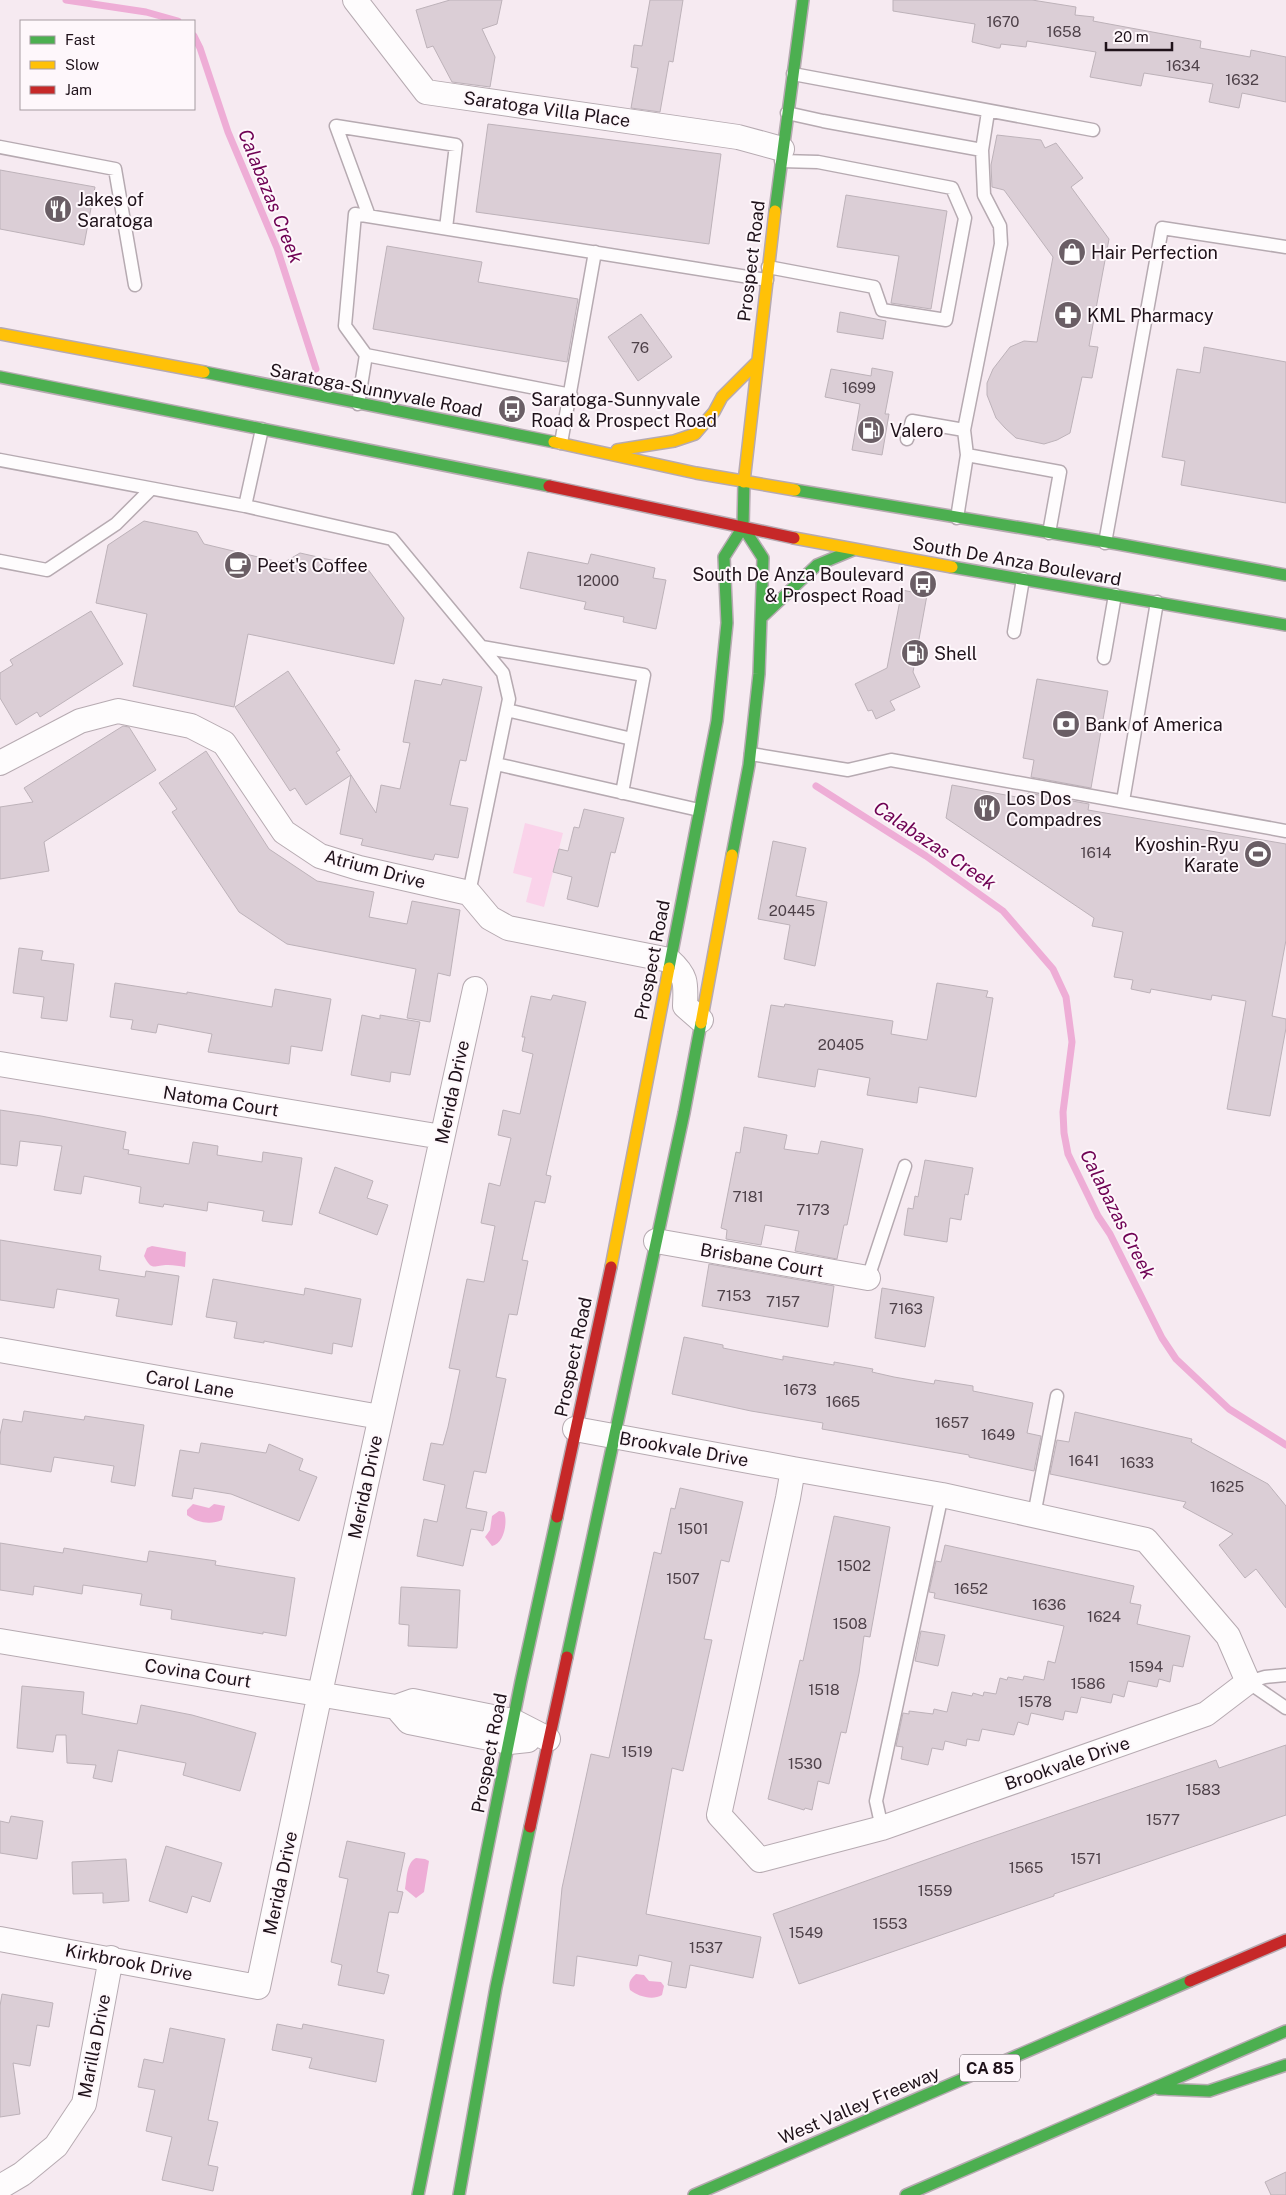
<svg xmlns="http://www.w3.org/2000/svg" width="1286" height="2195" font-family="'Public Sans',sans-serif">
  <rect width="100%" height="100%" fill="#f6eaf1"/>
  <!-- green -->
  <path fill="#fad3ea" d="M525 823 563 833 544 907 526 902 532 878 513 873Z"/>
  <!-- water -->
  <path fill="#eeadd6" d="M152 1246 186 1252 185 1267C180 1266 174 1265 168 1265 154 1265 152 1272 144 1256L147 1248Z
    M193 1504 209 1508 214 1504 225 1506 222 1520C211 1525 197 1523 187 1515V1510Z
    M499 1511 504 1512C508 1522 504 1544 492 1546L485 1537 490 1530 492 1516Z
    M416 1858 425 1859 429 1861 424 1892 416 1898 405 1889C407 1879 406 1863 416 1858Z
    M636 1974 644 1975 649 1981 661 1982 664 1986 662 1995C652 2001 638 1996 630 1990 628 1983 630 1979 636 1974Z"/>
  <g fill="none" stroke-linecap="round" stroke-linejoin="round">
    <!-- stream -->
    <path stroke="#eeadd6" stroke-width="7" d="M66 0 146 12 178 21
      M194 36 200 48 228 132 277 248 316 369
      M816 786 926 856 1003 911 1053 969 1066 997 1072 1042 1063 1112 1064 1133 1068 1154 1098 1216 1110 1234 1162 1338 1176 1359 1229 1409 1286 1445"/>
  </g>
  <!-- building -->
  <path fill="#dbced6" stroke="#bdb2b9" d="M450 0H502L497 24 482 29 495 57 490 87 452 82 433 46 427 48 416 10Z
    M650 0H683L673 62 669 61 660 112 631 108 638 68 631 67 634 45 642 46Z
    M893 0H1032L1076 7 1075 15 1094 17 1093 21 1201 41 1200 48 1250 57 1251 50 1286 57V102L1242 93 1239 108 1209 102 1213 84 1144 73 1141 86 1090 77 1096 52 1027 41 1026 47 1001 44 1000 48H997L972 42 975 24 893 11Z
    M488 124 721 154 709 244 476 212Z
    M997 135 1041 140 1045 148 1056 143 1083 178 1071 187 1109 239 1089 346 1098 347 1092 378 1082 377 1070 433 1057 440 1044 444 1016 438 1005 428 996 418 987 395V383L993 369 1010 347 1024 341 1037 342 1053 257 1004 190 992 187 991 165Z
    M0 170 95 187 84 245 0 229Z
    M846 195 947 211 931 309 891 303 899 256 837 247Z
    M387 246 482 262 478 282 578 299 567 362 373 329Z
    M840 312 886 321 883 339 837 332Z
    M641 314 672 357 638 381 608 337Z
    M1204 347 1286 362V503L1181 485 1185 461 1162 457 1177 369 1200 373Z
    M872 368 893 372 885 414H889L882 455 852 450 860 404 825 397 831 369 871 376Z
    M144 521 197 532 204 544 283 563 300 553 367 568 404 618 394 664 248 634 234 707 133 686 147 614 96 603 108 545Z
    M528 552 588 564 591 554 655 568 653 578 666 580 656 629 623 622 624 617 584 609 586 602 520 588Z
    M902 590 927 595 913 672 920 687 890 701 895 710 876 719 872 710 868 711 855 684 887 668Z
    M91 611 123 664 40 717 37 712 16 725 0 698V673L13 665 10 660Z
    M288 671 340 750 336 752 351 775 306 805 295 788 290 791 235 707Z
    M443 679 482 687 466 761 460 760 450 805 468 808 458 858 435 854 433 860 412 856 361 845 363 839 340 834 351 775 376 813 381 785 400 789 410 743 403 742 415 680 441 685Z
    M1037 679 1108 691 1091 788 1031 777 1034 760 1023 758Z
    M123 726 129 727 156 770 44 842 49 871 0 879V807L33 802 24 788Z
    M206 751 269 849 317 881 374 892 369 917 407 924 412 901 460 910 450 976 438 973 430 1022 407 1018 416 969 287 944 239 912 172 812 177 809 159 783Z
    M952 785 1027 799 1028 793 1089 804 1088 810 1286 844V940L1272 1016 1286 1019V1028L1270 1116 1227 1109 1246 1001 1212 995 1211 1000 1151 989 1150 993 1131 989 1133 980 1114 977 1123 932 1092 926 1094 918 946 818Z
    M584 809 624 818 615 853 611 852 598 907 567 899 572 877 553 872 559 849 568 851 574 827 579 828Z
    M773 841 806 848 796 896 827 902 815 966 784 959 790 925 758 919Z
    M19 948 43 951 41 960 74 964 67 1021 41 1018 44 997 13 993Z
    M115 983 187 994V992L272 1007 275 989 331 999 322 1051 291 1046 289 1064 208 1052 212 1034 158 1024 156 1033 131 1029 133 1020 110 1017Z
    M937 983 988 991 986 997 993 998 976 1097 919 1087 917 1103 867 1095 870 1078 818 1069 815 1087 758 1077 771 1005 784 1007 785 1004 893 1021 891 1034 927 1040Z
    M553 995 586 1002 546 1175 551 1176 545 1203 535 1201 522 1260 528 1261 517 1315 509 1314 496 1377 506 1379 486 1473 474 1471 466 1508 487 1512 483 1531 471 1529 463 1566 417 1556 424 1519 437 1522 445 1485 423 1480 431 1443 443 1445 448 1427 460 1370 449 1368 467 1279 484 1282 495 1226 481 1223 489 1183 500 1186 511 1138 498 1135 503 1110 520 1114 533 1054 522 1051 525 1037H522L531 996 551 1000Z
    M362 1015 380 1019V1015L420 1022 410 1075 391 1072 390 1082 351 1075Z
    M0 1110 41 1116 126 1132 123 1149 129 1150 128 1154 189 1164 193 1142 218 1146 217 1155 262 1162 263 1152 302 1158 292 1225 262 1221 264 1211 208 1202 207 1211 164 1204 163 1207 139 1203 141 1187 84 1176 81 1194 54 1190 62 1146 20 1141 17 1166 0 1164Z
    M744 1127 787 1135 784 1149 818 1154 821 1141 863 1149 847 1225H844L837 1259 795 1251 799 1231 765 1225 761 1245 726 1239 727 1230 721 1228 736 1152 740 1153Z
    M925 1160 973 1168 968 1195 965 1194 961 1220 950 1218 947 1242 904 1235 908 1208 913 1209 915 1196 918 1197Z
    M335 1167 373 1181 367 1198 388 1205 377 1235 319 1213Z
    M0 1240 101 1256 99 1270 145 1277 146 1271 179 1276 172 1325 116 1316 119 1299 57 1289 54 1308 0 1300Z
    M709 1264 834 1286 828 1327 702 1306Z
    M213 1279 304 1295 305 1288 361 1299 352 1347 333 1343 332 1354 264 1341V1343L234 1338 237 1322 206 1317Z
    M882 1288 934 1297 925 1347 875 1338Z
    M684 1337 723 1345V1348L783 1360V1356L834 1365V1362L873 1369 872 1372 894 1377 934 1384 935 1380 973 1386V1391L1033 1403 1027 1433 1041 1436 1034 1471 969 1457V1455L822 1429 823 1423 751 1411 672 1394Z
    M24 1411 84 1420 85 1416 144 1425 135 1486 111 1482 114 1466 54 1457 51 1472 0 1464V1435L3 1419 22 1422Z
    M1075 1412 1192 1439 1191 1442 1268 1484 1286 1506V1608L1256 1569 1245 1578 1219 1545 1233 1534 1183 1507 1186 1502 1050 1474 1057 1440 1069 1442Z
    M201 1443 266 1453 269 1444 303 1459 299 1470 317 1477 299 1521 231 1494 194 1488 192 1499 172 1496 180 1450 199 1453Z
    M680 1488 743 1502 729 1562 721 1560 704 1639 712 1640 683 1771 672 1768 646 1914 761 1937 753 1978 690 1965 686 1988 668 1985 672 1962 639 1955 637 1966 577 1956 574 1986 553 1983 562 1888 591 1754 609 1758 654 1552 661 1554 671 1508 675 1509Z
    M834 1516 890 1527 870 1637 864 1636 859 1673 846 1733 841 1732 829 1784 818 1781 812 1810 805 1808 804 1810 768 1799 800 1660 803 1661Z
    M0 1543 63 1553 64 1548 147 1562 149 1551 216 1561 215 1565 295 1578 286 1636 263 1632V1634L171 1619 172 1610 140 1605 142 1594 83 1585 82 1594 34 1586 33 1595 0 1590Z
    M945 1545 1134 1586 1130 1603 1141 1605 1137 1624 1190 1636 1183 1667 1173 1665 1170 1682 1159 1679 1157 1687 1128 1681 1124 1697 1113 1694 1111 1703 1081 1697 1077 1713 1065 1711 1063 1720 1031 1713 1028 1725 1018 1722 1014 1735 982 1729 979 1741 967 1739 966 1746 945 1741 943 1750 932 1748 928 1765 901 1759 903 1747 896 1746 903 1713 909 1714V1711L933 1714 934 1709 947 1712 952 1692 972 1696 973 1693 983 1696 984 1692 996 1694 1000 1678 1007 1680 1008 1677 1023 1680 1024 1676 1044 1680 1048 1661 1055 1663 1064 1626 934 1598 935 1593 929 1592 936 1561 941 1562Z
    M401 1587 460 1590 457 1648 408 1646 409 1625 399 1624Z
    M921 1631 945 1635 938 1666 915 1661Z
    M22 1686 84 1692 82 1714 137 1724 141 1705 192 1715 256 1733 240 1791 183 1775 186 1763 118 1750 112 1782 93 1778 96 1765 67 1763 66 1735H56L53 1752 17 1748Z
    M1286 1745V1815L1054 1894V1896L799 1984 773 1914 973 1843 1216 1760 1219 1768Z
    M11 1816 43 1821 37 1859 0 1853V1821L9 1823Z
    M347 1841 405 1853 397 1891 403 1892 398 1913 389 1912 377 1972 389 1975 384 1994 338 1985 342 1965 331 1962 348 1879 339 1877Z
    M166 1846 222 1863 210 1902 192 1896 187 1913 149 1901Z
    M126 1859 129 1901 103 1903V1893L73 1894 72 1862Z
    M2 1994 53 2003 49 2027 37 2025 30 2066 13 2063 20 2114 0 2117V2006Z
    M277 2024 302 2029 303 2024 384 2040 376 2082 309 2068 312 2058 272 2050Z
    M170 2028 225 2039 208 2120 218 2122 208 2165 218 2167 213 2191 162 2180 172 2137 146 2131 155 2090 138 2087 144 2059 163 2063Z
    M1286 2172V2195H1271L1265 2182Z"/>
  <g fill="none" stroke-linecap="round" stroke-linejoin="round">
    <!-- lane casing -->
    <g stroke="#b6aab1" stroke-width="15">
      <path id="lane" d="M793 74 1093 130
        M787 113 823 121 982 150
        M0 147 115 169 135 285
        M369 216 336 126 456 145 446 228
        M768 267 874 287 882 310 946 320 965 218 952 188 818 162 781 161
        M366 355 571 395
        M358 404 366 355 345 326 355 214 767 280
        M907 439 912 421 964 430
        M561 443 595 252
        M967 455 1060 472 1049 533
        M0 460 245 506 392 539 503 673 509 699 469 893
        M245 506 262 429
        M957 518 967 455 964 430 1001 244 1000 226 984 195 982 150 988 112
        M1105 543 1162 228 1286 247
        M0 561 47 570 116 524 151 489
        M1014 632 1023 579
        M482 647 644 675 622 793
        M1104 658 1115 595
        M507 710 632 739
        M751 754 848 770 891 760 1286 831
        M496 764 699 810
        M1123 801 1157 602
        M868 1278 905 1166
        M1034 1515 1057 1396
        M1248 1682 1286 1708
        M1248 1682 1265 1677 1286 1675
        M882 1828 876 1801 942 1495"/>
    </g>
    <!-- street casing -->
    <g stroke="#b6aab1" stroke-width="26">
      <path id="street" d="M355 0 426 92 738 137 782 149
        M0 763 80 721 118 711 191 726 224 743 284 832 320 856 359 868 469 893 490 918 508 928 669 960C687 976 686 983 685 1006L701 1020
        M0 1064 442 1137
        M656 1241 868 1278
        M0 1350 380 1417
        M575 1429 793 1469
        M793 1469 942 1495 1146 1540 1228 1636 1248 1682 1206 1714 882 1828 760 1860 719 1815 788 1498Z
        M0 1641 396 1707 413 1701 513 1721 548 1739
        M396 1707 409 1722 509 1742 528 1740
        M0 1939 258 1987 320 1693 475 989
        M0 2187 22 2174 56 2146 84 2104 111 1958"/>
    </g>
    <!-- fast casing -->
    <g stroke="#b6aab1" stroke-width="14">
      <path id="fast" d="M775 211 803 0
        M204 372 554 442
        M0 377 549 486
        M795 490 1118 544 1286 575
        M952 567 1286 625
        M761 618 817 565 853 550
        M732 855 749 765 759 674 763 558 743 527
        M669 968 717 721 727 623 724 557 743 527 744 482
        M567 1657 684 1113 701 1023
        M1159 2089 1209 2091 1286 2065
        M418 2195 521 1681 557 1517
        M459 2195 496 1987 530 1827
        M694 2195 1190 1981
        M906 2195 1286 2031"/>
    </g>
    <!-- slow casing -->
    <g stroke="#b6aab1" stroke-width="14">
      <path id="slow" d="M0 334 204 372
        M554 442 696 473 795 490
        M617 450 674 441 695 434 714 412 722 397 757 362
        M744 482 775 211
        M794 538 952 567
        M701 1023 732 855
        M611 1267 669 968"/>
    </g>
    <!-- jam casing -->
    <g stroke="#b6aab1" stroke-width="14">
      <path id="jam" d="M549 486 794 538
        M557 1517 611 1267
        M530 1827 567 1657
        M1190 1981 1286 1940"/>
    </g>
    <!-- lane -->
    <use href="#lane" stroke="#fefcfd" stroke-width="12"/>
    <!-- street -->
    <use href="#street" stroke="#fefcfd" stroke-width="24"/>
    <!-- fast -->
    <use href="#fast" stroke="#4caf50" stroke-width="11"/>
    <!-- slow -->
    <use href="#slow" stroke="#ffc107" stroke-width="11"/>
    <!-- jam -->
    <use href="#jam" stroke="#c62828" stroke-width="11"/>
  </g>
  <!-- icons -->
  <defs>
    <g id="restaurant-disc" transform="scale(1.4375)"><circle r="9.5" fill="#6a5e65" stroke="#fef7fb"/><path d="M-5-6h1v4h1v-4h1v4h1v-4h1v5L-1.5 .5V6h-2V.5L-5-1ZM5-6V6H3V1.5H1.5Q1.5-4 5-6Z" fill="#fff"/></g>
    <g id="shop-disc" transform="scale(1.4375)"><circle r="9.5" fill="#6a5e65" stroke="#fef7fb"/><path d="M-5-2.5h2.3a2.7 3.5 0 0 1 5.4 0H5L5.5 6h-11ZM-1.5-2.5h3a1.5 2.3 0 0 0-3 0Z" fill="#fff"/></g>
    <g id="pharmacy-disc" transform="scale(1.4375)"><circle r="9.5" fill="#6a5e65" stroke="#fef7fb"/><path d="M-2-6h4v4h4v4h-4v4h-4v-4h-4v-4h4Z" fill="#fff"/></g>
    <g id="bus-disc" transform="scale(1.4375)"><circle r="9.5" fill="#6a5e65" stroke="#fef7fb"/><path d="M-5-6H5V4H4V6H2V4H-2V6H-4V4H-5ZM-3.5-4V0h7V-4ZM-3.5 1.2v1.5H-2V1.2ZM2 1.2v1.5H3.5V1.2Z" fill="#fff"/></g>
    <g id="fuel-disc" transform="scale(1.4375)"><circle r="9.5" fill="#6a5e65" stroke="#fef7fb"/><path d="M-5.5-6h7V0h2V4h1.3V-2.5L3-4.5l.8-.8L6-3V5H2.5V1h-1V6h-7ZM-4.2-4.7v3.2H.2V-4.7Z" fill="#fff"/></g>
    <g id="cafe-disc" transform="scale(1.4375)"><circle r="9.5" fill="#6a5e65" stroke="#fef7fb"/><path d="M-5.5-4.5H6V0H3Q3 3.5 0 3.5H-2.5Q-5.5 3.5-5.5 0ZM3-3.2v2h1.7v-2ZM-6 4.5H4V6H-6Z" fill="#fff"/></g>
    <g id="bank-disc" transform="scale(1.4375)"><circle r="9.5" fill="#6a5e65" stroke="#fef7fb"/><path d="M-6-4H6V4H-6ZM0-2.3a2.3 2.3 0 1 0 0 4.6a2.3 2.3 0 1 0 0-4.6Z" fill="#fff"/></g>
    <g id="stadium-disc" transform="scale(1.4375)"><circle r="9.5" fill="#6a5e65" stroke="#fef7fb"/><path d="M0-5a6.5 5 0 1 0 0 10a6.5 5 0 1 0 0-10ZM-3.5-1.8h7v3.6h-7Z" fill="#fff"/></g>
  </defs>
  <g fill-rule="evenodd">
    <use href="#restaurant-disc" x="58" y="209"/>
    <use href="#shop-disc" x="1072" y="252"/>
    <use href="#pharmacy-disc" x="1068" y="315"/>
    <use href="#bus-disc" x="512" y="409"/>
    <use href="#fuel-disc" x="871" y="430"/>
    <use href="#cafe-disc" x="238" y="565"/>
    <use href="#bus-disc" x="923" y="584"/>
    <use href="#fuel-disc" x="915" y="653"/>
    <use href="#bank-disc" x="1066" y="724"/>
    <use href="#restaurant-disc" x="987" y="808"/>
    <use href="#stadium-disc" x="1258" y="854"/>
  </g>
  <g text-anchor="middle" dominant-baseline="central" stroke-width="4" stroke-linejoin="round" paint-order="stroke">
    <!-- number labels -->
    <g font-size="15" fill="#4e4149">
      <text x="1003" y="21">1670</text>
      <text x="1064" y="31">1658</text>
      <text x="1183" y="65">1634</text>
      <text x="1242" y="79">1632</text>
      <text x="640" y="347">76</text>
      <text x="859" y="387">1699</text>
      <text x="598" y="580">12000</text>
      <text x="1096" y="852">1614</text>
      <text x="792" y="910">20445</text>
      <text x="841" y="1044">20405</text>
      <text x="748" y="1196">7181</text>
      <text x="813" y="1209">7173</text>
      <text x="734" y="1295">7153</text>
      <text x="783" y="1301">7157</text>
      <text x="906" y="1308">7163</text>
      <text x="800" y="1389">1673</text>
      <text x="843" y="1401">1665</text>
      <text x="952" y="1422">1657</text>
      <text x="998" y="1434">1649</text>
      <text x="1084" y="1460">1641</text>
      <text x="1137" y="1462">1633</text>
      <text x="1227" y="1486">1625</text>
      <text x="693" y="1528">1501</text>
      <text x="854" y="1565">1502</text>
      <text x="683" y="1578">1507</text>
      <text x="971" y="1588">1652</text>
      <text x="1049" y="1604">1636</text>
      <text x="1104" y="1616">1624</text>
      <text x="850" y="1623">1508</text>
      <text x="1146" y="1666">1594</text>
      <text x="1088" y="1683">1586</text>
      <text x="824" y="1689">1518</text>
      <text x="1035" y="1701">1578</text>
      <text x="637" y="1751">1519</text>
      <text x="805" y="1763">1530</text>
      <text x="1203" y="1789">1583</text>
      <text x="1163" y="1819">1577</text>
      <text x="1086" y="1858">1571</text>
      <text x="1026" y="1867">1565</text>
      <text x="935" y="1890">1559</text>
      <text x="890" y="1923">1553</text>
      <text x="806" y="1932">1549</text>
      <text x="706" y="1947">1537</text>
    </g>
    <!-- shield labels -->
    <rect fill="#fef7fb" stroke="#62575e" stroke-width="1" x="960" y="2054.5" width="60" height="27" rx="4"/>
    <g font-size="16" font-weight="bold" fill="#1f121a">
      <text x="990" y="2068">CA 85</text>
    </g>
    <!-- street labels -->
    <g font-size="18" fill="#1f121a" stroke="#fef7fb">
      <text transform="translate(547 109) rotate(8)">Saratoga Villa Place</text>
      <text transform="translate(751 261) rotate(-83)">Prospect Road</text>
      <text transform="translate(376 390) rotate(11)">Saratoga-Sunnyvale Road</text>
      <text transform="translate(1017 561) rotate(10)">South De Anza Boulevard</text>
      <text transform="translate(375 869) rotate(15)">Atrium Drive</text>
      <text transform="translate(652 960) rotate(-79)">Prospect Road</text>
      <text transform="translate(452 1092) rotate(-78)">Merida Drive</text>
      <text transform="translate(221 1101) rotate(9)">Natoma Court</text>
      <text transform="translate(762 1260) rotate(10)">Brisbane Court</text>
      <text transform="translate(573 1357) rotate(-78)">Prospect Road</text>
      <text transform="translate(190 1384) rotate(10)">Carol Lane</text>
      <text transform="translate(684 1449) rotate(10)">Brookvale Drive</text>
      <text transform="translate(365 1487) rotate(-78)">Merida Drive</text>
      <text transform="translate(198 1673) rotate(9)">Covina Court</text>
      <text transform="translate(489 1753) rotate(-79)">Prospect Road</text>
      <text transform="translate(1067 1763) rotate(-19)">Brookvale Drive</text>
      <text transform="translate(280 1883) rotate(-78)">Merida Drive</text>
      <text transform="translate(129 1962) rotate(11)">Kirkbrook Drive</text>
      <text transform="translate(94 2046) rotate(-79)">Marilla Drive</text>
      <text transform="translate(859 2105) rotate(-23)">West Valley Freeway</text>
    </g>
    <!-- poi labels -->
    <g font-size="18" fill="#1f121a" stroke="#fef7fb" text-anchor="start">
      <text x="77" y="199">Jakes of<tspan x="77" dy="21">Saratoga</tspan></text>
      <text x="1091" y="252">Hair Perfection</text>
      <text x="1087" y="315">KML Pharmacy</text>
      <text x="531" y="399">Saratoga-Sunnyvale<tspan x="531" dy="21">Road &amp; Prospect Road</tspan></text>
      <text x="890" y="430">Valero</text>
      <text x="257" y="565">Peet's Coffee</text>
      <text x="904" y="574" text-anchor="end">South De Anza Boulevard<tspan x="904" dy="21">&amp; Prospect Road</tspan></text>
      <text x="934" y="653">Shell</text>
      <text x="1085" y="724">Bank of America</text>
      <text x="1006" y="798">Los Dos<tspan x="1006" dy="21">Compadres</tspan></text>
      <text x="1239" y="844" text-anchor="end">Kyoshin-Ryu<tspan x="1239" dy="21">Karate</tspan></text>
    </g>
    <!-- water labels -->
    <g font-size="19" font-style="italic" fill="#6f0254" stroke="#fef7fb">
      <text transform="translate(271 196) rotate(68)">Calabazas Creek</text>
      <text transform="translate(935 845) rotate(34)">Calabazas Creek</text>
      <text transform="translate(1118 1214) rotate(63)">Calabazas Creek</text>
    </g>
  </g>
  <!-- legend -->
  <rect x="20" y="20" width="175" height="90" fill="#fef7fb" stroke="#a59ba1"/>
  <rect x="30" y="36" width="25" height="8" fill="#4caf50" stroke="#a59ba1"/>
  <text x="65" y="45" font-size="15" fill="#1f121a">Fast</text>
  <rect x="30" y="61" width="25" height="8" fill="#ffc107" stroke="#a59ba1"/>
  <text x="65" y="70" font-size="15" fill="#1f121a">Slow</text>
  <rect x="30" y="86" width="25" height="8" fill="#c62828" stroke="#a59ba1"/>
  <text x="65" y="95" font-size="15" fill="#1f121a">Jam</text>
  <!-- scale -->
  <path d="M1106 42v8h66v-8" fill="none" stroke="#1f121a" stroke-width="2.5"/>
  <text x="1114" y="42" font-size="15" fill="#1f121a" stroke="#fef7fb" stroke-width="4" paint-order="stroke">20 m</text>
</svg>
